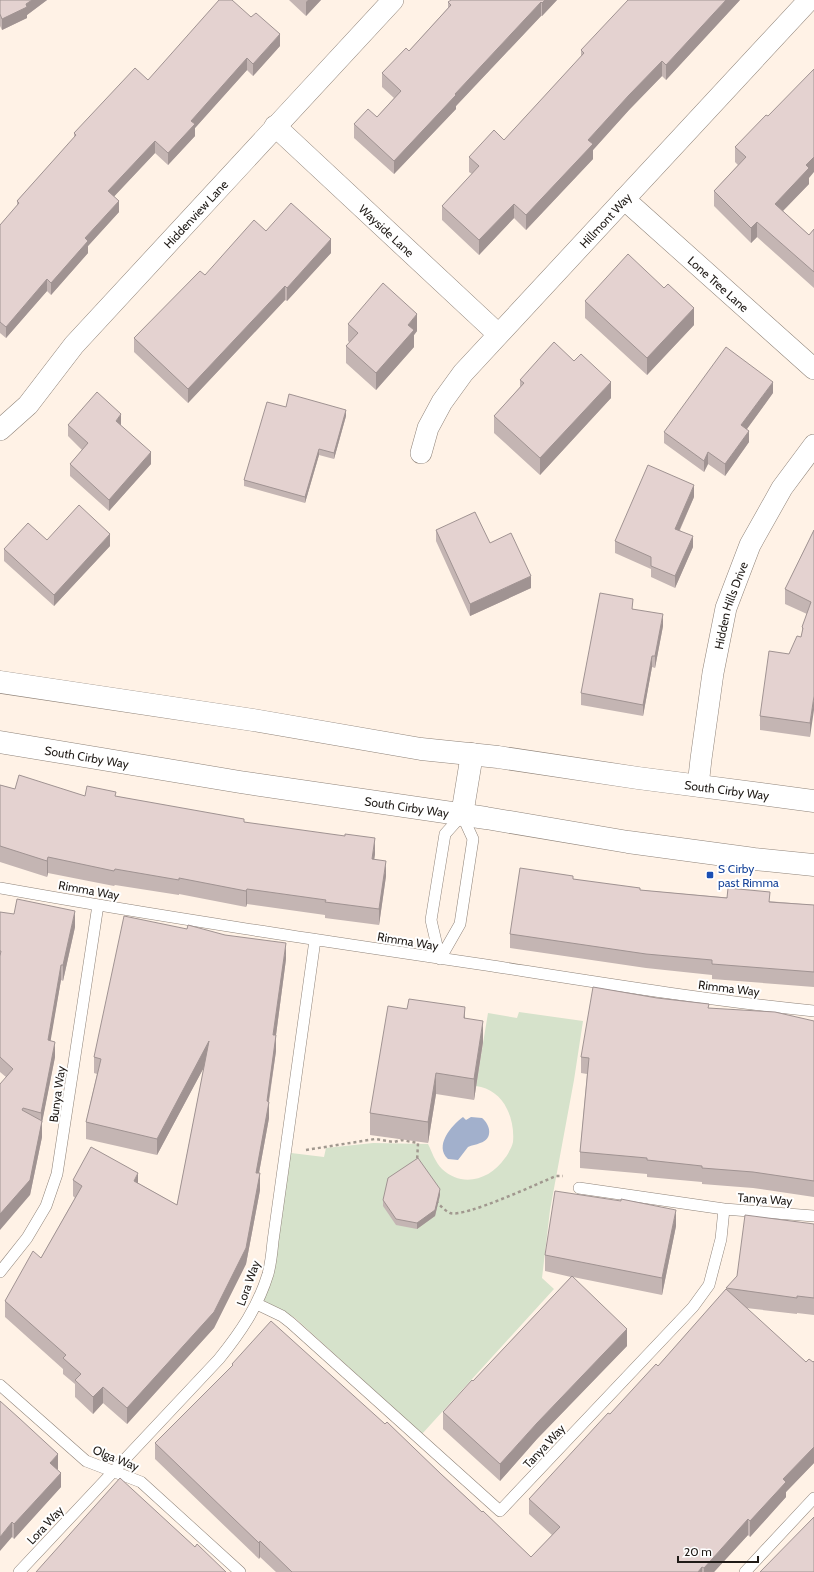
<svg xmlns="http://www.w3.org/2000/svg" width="814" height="1572" font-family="Cabin,sans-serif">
  <rect width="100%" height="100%" fill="#fff2e6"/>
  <!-- green -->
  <path fill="#d6e2cb" d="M519 1012 583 1021 574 1080 550 1210 542 1278 554 1289 422 1434 295 1318 263 1300 291 1153 324 1157 326 1148 373 1143 428 1144C432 1152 435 1162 442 1169 462 1188 490 1180 505 1158 508 1154 512 1147 513 1142 514 1131 512 1119 507 1109 501 1096 490 1088 476 1086L488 1013 517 1018Z"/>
  <!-- water -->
  <path fill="#a2b0cc" d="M463 1117 466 1120 471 1117 482 1118C490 1124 494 1139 480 1143 476 1145 472 1145 468 1147L458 1160 448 1159C434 1146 451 1126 463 1117Z"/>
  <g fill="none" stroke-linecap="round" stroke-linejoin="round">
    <!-- lane casing -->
    <g stroke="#8f8379" stroke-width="12">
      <path id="lane" d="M462 815 473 839 460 924 440 959 431 920 445 834Z
        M0 888C162 917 324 941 486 965 595 982 704 1000 814 1011
        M579 1188 724 1209
        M0 1272 27 1238 46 1206 57 1174 98 905
        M257 1304 282 1316 291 1323 500 1511 693 1307 709 1285 721 1239 724 1209 814 1216
        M0 1385 86 1461 141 1482 240 1572
        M19 1572 219 1359C240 1333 258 1307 268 1274 271 1263 272 1252 273 1241L315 940
        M745 1572 814 1498"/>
    </g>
    <!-- street casing -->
    <g stroke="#8f8379" stroke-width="22">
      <g id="street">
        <path id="s1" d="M275 126 498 334"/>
        <path id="s2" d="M624 199 814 369"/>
        <path id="s3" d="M0 430 28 405 74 345 393 0"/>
        <path id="s4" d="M421 453 428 428 442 402 463 373 809 0"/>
        <path id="s5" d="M698 786 701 759 713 673 726 608 750 545 782 488 814 445"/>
      </g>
    </g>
    <!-- secondary casing -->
    <g stroke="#8f8379" stroke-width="23">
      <g id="secondary">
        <path id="s6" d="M0 682 253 720 421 749 498 757 638 778 814 801"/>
        <path id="s7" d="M0 742 240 782 486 818 628 842 754 859 814 865"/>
        <path d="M462 815 472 754"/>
      </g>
    </g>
    <!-- path -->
    <path stroke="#a1988f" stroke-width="2.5" stroke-dasharray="3 3" stroke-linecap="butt" d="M306 1150 375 1139 394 1142 402 1140 418 1143 417 1162
      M436 1201C440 1205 444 1210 450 1213 464 1218 539 1183 556 1176H563"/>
    <!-- lane -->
    <use href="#lane" stroke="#fff" stroke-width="11"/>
    <!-- street -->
    <use href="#street" stroke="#fff" stroke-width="21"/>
    <!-- secondary -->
    <use href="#secondary" stroke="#fff" stroke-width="22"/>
  </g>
  <!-- wall -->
  <path fill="#c4b5b3" d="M0 0H47L27 15V18L2 30 0 26Z
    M289 0H321L306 16Z
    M557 0 542 16H541L456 106V109L394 174 354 138V124L377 117 394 98 382 87V73L409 51 448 8V2Z
    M740 0 666 80 662 76 629 110 593 150V159L526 230 514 218 479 255 442 220V206L472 174 469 172V157L504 140 581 57V50Z
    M280 46 253 76 247 70 195 128V136L168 165 155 153 114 196 119 212 88 246V253L51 295 47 291 6 338 0 333V225L17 206V201L74 138V133L148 80Z
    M735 147 809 178V184L783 211 809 235 814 229V288L757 237 751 243 714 206V191L738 165 735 162Z
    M266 231 331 253 287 301 285 300 188 403 134 352V338L205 275Z
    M664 288 694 325 647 375 585 318V301Z
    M348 324 417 331 414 335V347L376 390 346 363V346L350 343 348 341Z
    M574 361 611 398 540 475 494 433V416L520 387V380Z
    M773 393 747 429 749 442 725 476 708 464 704 472 664 443V432Z
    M286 407 346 416 334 459 319 455 305 503 244 486V480Z
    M68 425 121 426 151 464 109 511 70 476V464L82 450 68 436Z
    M694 497 680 530 693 547 675 588 651 577V569L615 553V541Z
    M436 530 490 543 531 588 470 616 436 541Z
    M814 530 810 737 760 730V716L789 654 801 637 802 634V627L807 614 785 604V589Z
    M47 540 110 546 54 606 4 561V549Z
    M633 609 663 626 655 668 652 667 643 716 581 705V693Z
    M0 785 15 789 85 796H116L244 822 375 854 374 859 386 876 379 925 325 918V915L247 904 246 907 179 894V895L115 885 114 886 48 873 47 877 0 862Z
    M573 879 640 890 814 905V987L712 979V975L646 968 510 948V934Z
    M0 912 75 927 63 981 61 980 50 1041 55 1057 42 1121V1137L30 1195 6 1077 0 1072Z
    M286 959 276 1035V1051L269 1102V1118L259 1173 260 1190 246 1264 214 1328 127 1424 103 1403 93 1414 75 1397V1384L63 1374V1369L5 1317V1301L41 1258 75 1198 73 1196V1180L138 1183 177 1205 204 1067 157 1155 86 1139V1122L97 1074 94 1073V1057Z
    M709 1008 814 1021V1197L753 1188 702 1184V1182L647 1177V1174L580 1168V1152L587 1074 581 1073V1057Z
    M465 1018 483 1042 474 1100 436 1094 428 1143 370 1135V1113Z
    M440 1195 435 1216 417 1229 396 1225 383 1206V1200Z
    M814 1224V1315L797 1313V1314L746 1308 806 1362H813L814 1361V1463L786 1492V1497L750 1537 748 1535 714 1572H276L260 1557 259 1559 155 1459V1443L232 1366V1364L441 1474 531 1557 552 1535 529 1514V1499L610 1414 658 1366 726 1290V1288Z
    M676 1226 662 1295 573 1277 627 1346 537 1439 500 1481 443 1429V1412L473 1381 571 1277 545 1271V1255Z
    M0 1401 58 1469 57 1470 61 1487 14 1539 12 1537Z"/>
  <!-- shaded-wall -->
  <path fill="#a09392" d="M32 0H47L27 15V18L2 30V19L26 4Z
    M308 0H321L306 16V2Z
    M545 0H557L542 16V3Z
    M726 0H740L666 80V65Z
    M541 2V16L456 106V109L394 174V161L455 94Z
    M280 34V46L253 76V64Z
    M247 58V70L195 128V136L168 165V153L191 121Z
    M662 61V76L629 110 593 150V159L526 230V215L588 140 629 95Z
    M155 141V153L108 203V191Z
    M814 157V172L809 178V184L775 219V204L806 165Z
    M119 201V212L88 246V253L51 295V283L85 238Z
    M514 204V218L479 255V240Z
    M757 222V237L751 243V228Z
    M331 239V253L287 301V288Z
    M47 279V291L6 338V327Z
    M285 286V300L188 403V389Z
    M694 308V325L647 375V358Z
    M417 314V331L414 335V347L376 390V373L408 325Z
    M611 382V398L540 475V458Z
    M773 382V393L741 437V425Z
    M346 410V416L334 459V453Z
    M121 414V426L116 421Z
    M749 431V442L725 476V464Z
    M319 449V455L305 503V497Z
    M151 452V464L109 511V500Z
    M708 452V464L704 472V461Z
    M694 485V497L675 540V529Z
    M110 534V546L54 606V595Z
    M693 536V547L675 588V576Z
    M531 576V588L470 616V604Z
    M663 614V626L655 668V656Z
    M652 656V667L643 716V705Z
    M814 696V710L810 737V723Z
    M375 838V854L372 875V859Z
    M48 857V873L47 877V861Z
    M386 861V876L379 925V909Z
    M247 889V904L246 907V891Z
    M75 911V927L63 981V965Z
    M286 943V959L276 1035V1051L268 1105 269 1102V1118L256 1189V1173L267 1101 273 1035Z
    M61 965V980L48 1056V1040Z
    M465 1007V1029L464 1018Z
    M483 1021V1042L474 1100V1079Z
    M209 1041V1058L157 1155V1139Z
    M55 1042V1057L41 1128V1113Z
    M436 1073V1094L428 1143V1122Z
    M42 1121V1137L30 1195 0 1230V1214Z
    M138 1173V1190L134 1181Z
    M260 1173V1190L246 1264 214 1328 127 1424V1408Z
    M440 1189V1195L435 1216 417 1229V1223Z
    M676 1210V1226L662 1295V1278Z
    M627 1329V1346L537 1439 500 1481V1464L537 1423Z
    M103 1387V1403L93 1414V1397Z
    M814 1447V1463L786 1492V1497L750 1537V1521L783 1479Z
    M58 1454V1469L50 1478V1463Z
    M61 1473V1487L14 1539V1524Z
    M748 1519V1535L714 1572H704V1568Z
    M12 1522V1537L0 1551V1537Z
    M260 1541V1557L259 1559V1543Z
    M702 1567V1572H698Z"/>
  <!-- building -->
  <path fill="#e4d2d0" stroke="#a09392" d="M0 0H32L26 4 27 7 2 19 0 14Z
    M219 0H232L251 17 256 13 280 34 253 64 247 58 191 121 195 124 168 153 155 141 108 191 119 201 85 238 88 241 51 283 47 279 6 327 0 322V225L19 203 17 201 76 135 74 133 135 68 148 80Z
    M451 0H545L542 3 541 2 455 94 456 95 394 161 354 124 368 109 377 117 401 91 382 73 406 48 409 51 451 5 448 2Z
    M628 0H726L666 65 662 61 629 95 588 140 593 144 526 215 514 204 479 240 442 206 479 166 469 157 494 130 504 140 584 53 581 50Z
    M814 69V157L806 165 809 168 775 204 809 235 814 229V272L757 222 751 228 714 191 746 157 735 147 766 115 768 116Z
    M291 203 331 239 287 288 285 286 188 389 134 338 200 271 205 275 254 220 266 231Z
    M628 254 664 288 668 284 694 308 647 358 585 301Z
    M383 283 417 314 408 325 414 330 376 373 346 346 358 333 348 324Z
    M554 342 574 361 581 354 611 382 540 458 494 416 524 383 520 380Z
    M726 347 773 382 741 425 749 431 725 464 708 452 704 461 664 432Z
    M97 392 121 414 116 421 151 452 109 500 70 464 88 443 68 425Z
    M289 394 346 410 334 453 319 449 305 497 244 480 267 402 286 407Z
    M648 465 694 485 675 529 693 536 675 576 651 566V557L615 541Z
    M79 505 110 534 54 595 4 549 28 523 47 540Z
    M475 512 490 543 511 533 531 576 470 604 436 530Z
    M814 530V696L810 723 760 716 769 651 789 654 797 636 801 637 803 628 802 627 811 602 785 589Z
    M600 593 633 599 632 609 663 614 655 656H652L643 705 581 693Z
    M19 775 85 796 87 786 116 792 115 796 244 819V822L345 836V834L375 838 372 859 386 861 379 909 325 902 326 900 247 889 246 891 179 878V880L115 869 114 871 48 857 47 861 0 846V785L15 789Z
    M520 868 573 876V879L640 888V890L727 898 728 888 770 892 769 902 814 905V972L712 964V960L646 954 510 934Z
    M17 899 75 911 63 965H61L48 1040 55 1042 41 1113 23 1108 22 1110 42 1121 30 1180 0 1214V1084L13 1069 0 1057V956L1 951H0V912L14 914Z
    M124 916 187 929 188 925 225 935 286 943 273 1035H276L267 1101 269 1102 256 1173H260L246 1248 214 1312 127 1408 103 1387 93 1397 75 1380 81 1374 63 1358 66 1355 5 1301 33 1251 41 1258 82 1186 73 1180 91 1147 138 1173 134 1181 177 1205 209 1041 157 1139 86 1122 101 1059 94 1057Z
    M593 987 657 998 709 1004 708 1008 775 1012 814 1021V1181L753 1172 702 1168V1166L647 1160V1158L580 1152 589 1058 581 1057Z
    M409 999 465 1007 464 1018 483 1021 474 1079 436 1073 428 1122 370 1113 388 1006 407 1009Z
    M418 1158 440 1189 435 1210 417 1223 396 1219 383 1200 388 1178Z
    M555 1191 621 1201V1199L676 1210 662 1278 545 1255Z
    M745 1215 814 1224V1298L797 1296V1298L726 1288 737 1276Z
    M572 1276 627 1329 537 1423 500 1464 443 1412 472 1380 473 1381Z
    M726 1289 806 1362 809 1359 813 1362 814 1361V1447L783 1479 786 1482 750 1521 748 1519 704 1568 702 1567 698 1572H292L260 1541 259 1543 155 1443 233 1365 232 1364 271 1321 385 1424 387 1422 441 1474 482 1512 483 1511 531 1557 560 1527 529 1499 608 1413 610 1414 656 1364 658 1366Z
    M0 1401 19 1418 58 1454 50 1463 61 1473 14 1524 12 1522 0 1537Z
    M120 1478 195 1547 197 1544 226 1572H36Z
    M814 1517V1572H760Z"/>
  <!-- markers -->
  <rect fill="#1a4fb4" stroke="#fff" stroke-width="1.5" x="706" y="871" width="8" height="8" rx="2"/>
  <g text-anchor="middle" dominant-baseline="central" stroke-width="4" stroke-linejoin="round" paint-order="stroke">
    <!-- street labels -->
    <g font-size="12" fill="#201b17" stroke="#fff">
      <text stroke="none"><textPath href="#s3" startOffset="292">Hiddenview Lane</textPath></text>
      <text stroke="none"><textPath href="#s4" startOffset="300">Hillmont Way</textPath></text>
      <text stroke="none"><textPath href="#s1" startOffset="153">Wayside Lane</textPath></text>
      <text stroke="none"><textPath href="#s2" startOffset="127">Lone Tree Lane</textPath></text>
      <text stroke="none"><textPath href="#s5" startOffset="184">Hidden Hills Drive</textPath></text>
      <text stroke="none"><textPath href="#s7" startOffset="88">South Cirby Way</textPath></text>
      <text stroke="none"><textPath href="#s6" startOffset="735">South Cirby Way</textPath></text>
      <text stroke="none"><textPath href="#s7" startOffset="412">South Cirby Way</textPath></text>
      <text transform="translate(89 890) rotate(10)">Rimma Way</text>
      <text transform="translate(408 941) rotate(9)">Rimma Way</text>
      <text transform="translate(729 988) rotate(7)">Rimma Way</text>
      <text transform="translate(57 1094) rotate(-82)">Bunya Way</text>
      <text transform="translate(765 1199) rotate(4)">Tanya Way</text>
      <text transform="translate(248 1283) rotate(-70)">Lora Way</text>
      <text transform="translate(544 1446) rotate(-47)">Tanya Way</text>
      <text transform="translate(116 1458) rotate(22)">Olga Way</text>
      <text transform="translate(45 1525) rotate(-47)">Lora Way</text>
    </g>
    <!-- transit labels -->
    <g font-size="12" fill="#164399" stroke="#fff" text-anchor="start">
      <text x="718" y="868">S Cirby<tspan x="718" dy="14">past Rimma</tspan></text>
    </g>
  </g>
  <!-- scale -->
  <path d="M678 1556v6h80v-6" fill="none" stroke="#201b17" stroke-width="2"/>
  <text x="684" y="1556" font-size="12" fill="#201b17" stroke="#ffffff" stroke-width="3" paint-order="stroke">20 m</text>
</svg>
